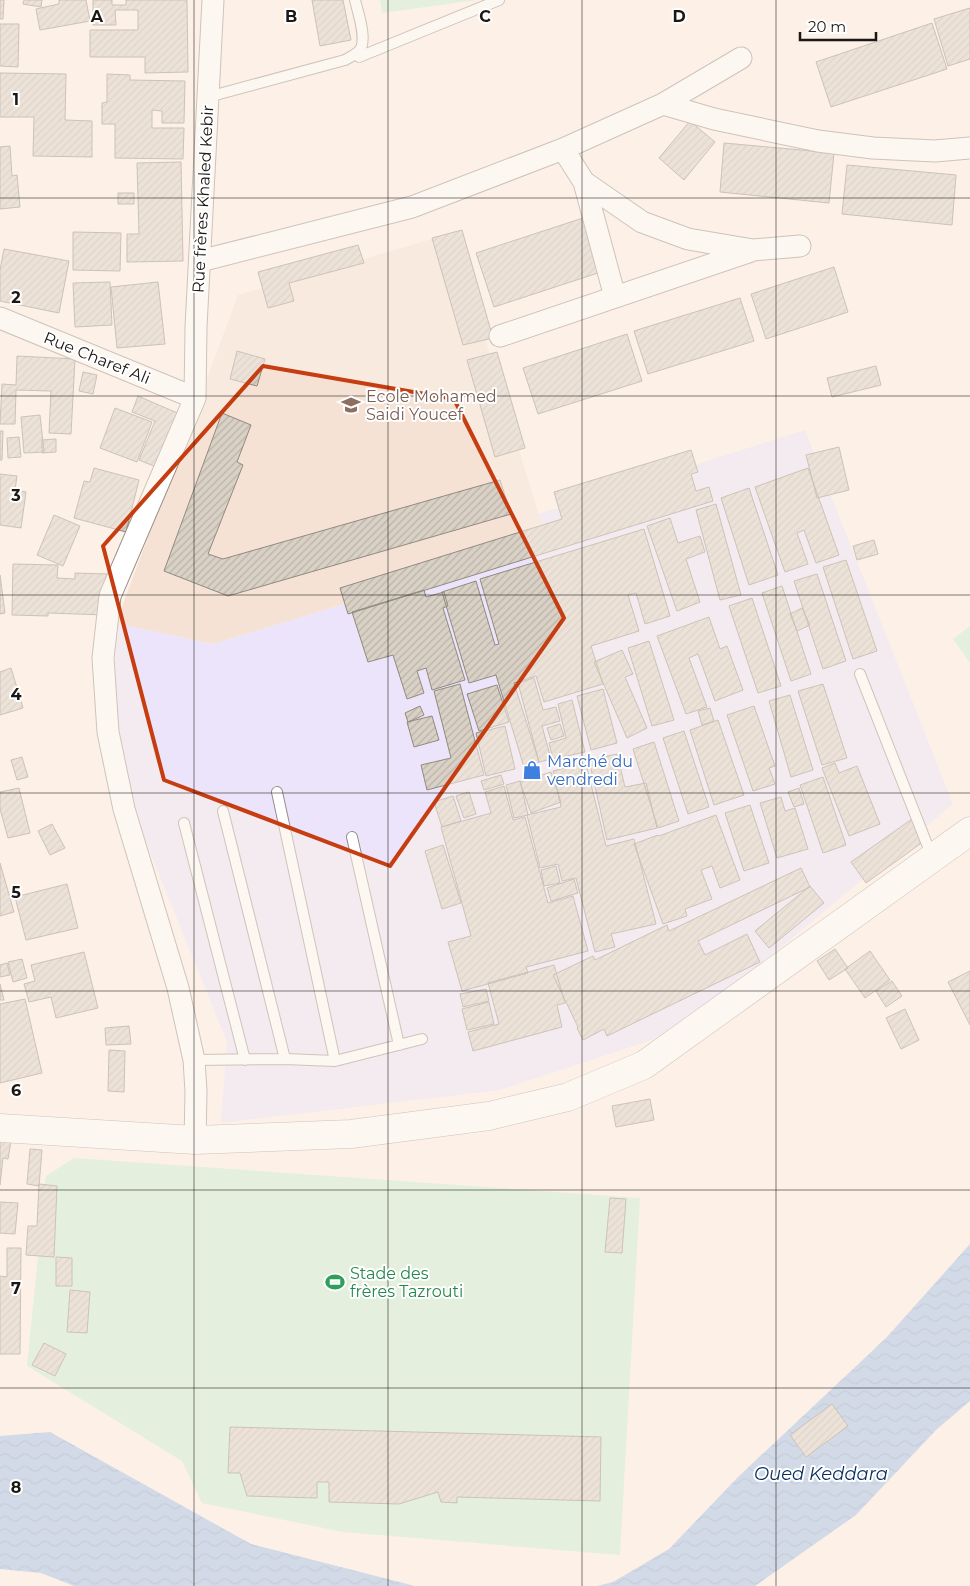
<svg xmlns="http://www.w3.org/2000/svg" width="970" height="1586" font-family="Montserrat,sans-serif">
  <defs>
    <pattern id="water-waves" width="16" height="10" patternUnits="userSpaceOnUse" patternTransform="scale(1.25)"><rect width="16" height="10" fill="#a1bfe8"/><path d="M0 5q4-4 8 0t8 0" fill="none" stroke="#8aa3c6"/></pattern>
    <pattern id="building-hatch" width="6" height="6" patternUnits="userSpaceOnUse" patternTransform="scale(1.25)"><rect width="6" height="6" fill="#dad1c6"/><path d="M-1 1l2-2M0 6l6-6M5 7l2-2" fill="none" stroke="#bab3a9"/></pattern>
  </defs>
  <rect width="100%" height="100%" fill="#fcf0e7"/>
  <!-- commercial -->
  <path fill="#ece4fa" d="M805 430 953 804 682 1030 500 1090 221 1123 227 1042 134 813 119 737 115 676 116 623 213 644 547 542 538 514Z"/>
  <!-- built -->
  <path fill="#f5e2d5" d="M453 233 547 542 213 644 116 623 238 295Z"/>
  <!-- green -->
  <path fill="#c8f0d1" d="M380 0H477L382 13Z
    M970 626V663L953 639Z
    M74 1158 640 1198 620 1555 343 1532 202 1503 182 1461 27 1366 46 1176Z"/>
  <!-- water -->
  <path fill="url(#water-waves)" d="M970 1244V1401L936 1430 856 1515 755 1586H597L613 1582 669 1549 739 1476 886 1338Z
    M50 1432 251 1544 415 1586H74L41 1573 0 1569V1436Z"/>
  <!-- building -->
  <path fill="url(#building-hatch)" stroke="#918a7f" d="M0 0H4L3 19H0Z
    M24 0H42L41 7 23 4Z
    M59 0H86L90 21 40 30 36 9 59 4Z
    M93 0H112V5H126V0H187L188 72 145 73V57H90V30H138V10H115L116 25H93Z
    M312 0H343L351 40 320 46Z
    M970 8V59L948 66 934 19Z
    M932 23 947 69 831 107 816 62Z
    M0 24H19L18 67 0 66Z
    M0 73 66 74 65 120 92 121V157L33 156 34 117H0Z
    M107 74 130 75V80L185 81 184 123H162V111L152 110V128H184L183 159 115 158V124H102V103L107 102Z
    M690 121 715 142 684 180 659 158Z
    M724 143 834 153 829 203 720 192Z
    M10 146 12 176 17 175 20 207 0 209V147Z
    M181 162 183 261 127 262V234H139L137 163Z
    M847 165 956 175 952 225 842 214Z
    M118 193H134V204H118Z
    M583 218 601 272 494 307 476 253Z
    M462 230 493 338 463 345 432 238Z
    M73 232 121 233 120 271 73 270Z
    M358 245 364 263 289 283 294 301 268 308 258 272Z
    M4 249 69 261 59 313 0 301V270Z
    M834 267 848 312 766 339 751 294Z
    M110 282 112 325 75 327 73 283Z
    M158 282 165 344 117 348 111 287Z
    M740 298 754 341 648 374 634 331Z
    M627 334 642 381 538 414 523 368Z
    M237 351 265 359 257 386 230 379Z
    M497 352 525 448 495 457 467 360Z
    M17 356 75 359 71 434 49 433 51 391 16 390 15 424H0L2 384 16 385Z
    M876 366 881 385 832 397 827 378Z
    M83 372 97 375 93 394 79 391Z
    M138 396 182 415 161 469 139 460 155 421 132 412Z
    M115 408 152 422 137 462 100 448Z
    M222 413 251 425 237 462 243 465 208 554 223 559 500 480 511 514 228 596 164 571Z
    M40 415 44 452 24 453 21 417Z
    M0 431H3L2 460H0Z
    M19 437 21 457 8 458 7 438Z
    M56 439V452L42 453V440Z
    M839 447 849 490 817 498 806 455Z
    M691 450 698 472 691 474 696 491 709 487 713 501 348 614 340 588 562 519 554 492Z
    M94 468 139 480 126 532 74 518 84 481 90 482Z
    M808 468 839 555 816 563 804 530 797 533 808 564 785 572 755 487Z
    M0 474 17 476 15 490 26 492 21 528 0 525Z
    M749 488 778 575 749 585 721 498Z
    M716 504 741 595 720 600 696 510Z
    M54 515 80 526 63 566 37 555Z
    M670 518 678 543 700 536 705 552 686 559 700 602 677 611 647 526Z
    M644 529 670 616 645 624 636 593 628 595 639 631 591 646 603 684 544 702 536 676 514 683 539 762 524 767 496 675 469 683 442 592 476 581 495 645 499 644 480 579Z
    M874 540 878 554 857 560 853 546Z
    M846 560 877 651 853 659 823 567Z
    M13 564 58 565 57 578 75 579V573L107 574 106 615 48 613V616L12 615Z
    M817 574 846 661 823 669 794 581Z
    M0 575 5 613 0 614Z
    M782 586 811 674 791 681 762 593Z
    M424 590 426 597 444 592 448 606 443 608 465 680 432 690 426 668 417 671 424 693 407 699 393 655 368 662 352 612Z
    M752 598 781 686 758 693 729 606Z
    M802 608 810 625 797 631 790 614Z
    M709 617 720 649 727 646 743 690 715 701 698 654 689 658 707 707 686 714 657 636Z
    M649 641 674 720 652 726 628 648Z
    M622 650 633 674 625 677 647 728 627 738 594 662Z
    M11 668 23 708 0 715V672Z
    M534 678 543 710 556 707 560 721 542 726 551 759 539 762 518 683Z
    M460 684 484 775 427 790 421 765 451 758 434 691Z
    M823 684 847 758 822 765 798 691Z
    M497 685 509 722 479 731 467 694Z
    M603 689 617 743 591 750 577 696Z
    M790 695 813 770 791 777 769 701Z
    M572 700 585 752 553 759 549 743 566 738 558 704Z
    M420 706 424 715 408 722 405 713Z
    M754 706 775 766 769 768 775 784 753 791 727 715Z
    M710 708 714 721 702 725 698 711Z
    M432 716 439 740 414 747 407 722Z
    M718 720 744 795 714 805 690 730Z
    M560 724 564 736 551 740 547 728Z
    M505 726 515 769 486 776 476 733Z
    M684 731 709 807 688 814 663 738Z
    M654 742 679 821 658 828 633 749Z
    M617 754 625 787 646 783 657 828 607 840 589 760Z
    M22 757 28 777 17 780 11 760Z
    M586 763 606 846 634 839 656 924 611 934 615 947 595 952 576 878 562 881 558 864 540 868 527 815 561 807 553 771Z
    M835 763 839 773 857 766 880 824 849 836 822 768Z
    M551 772 561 802 531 813 520 782Z
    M501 775 504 784 484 790 481 781Z
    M823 777 846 845 823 853 800 785Z
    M520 781 528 815 514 818 506 785Z
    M504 786 513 820 525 817 548 903 573 896 588 951 526 967 528 973 462 991 448 942 471 936 441 827 491 813 485 792Z
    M19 788 30 833 8 838 0 809V792Z
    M799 788 804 804 794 807 788 792Z
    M469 792 476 814 464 818 456 796Z
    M453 796 461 821 442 827 434 802Z
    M781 797 785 811 795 808 808 849 777 858 760 803Z
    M750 805 769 863 744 871 725 813Z
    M716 815 740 880 720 888 712 866 701 870 712 899 685 909 687 916 663 924 634 844 658 835 659 836Z
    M912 819 927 839 866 883 851 862Z
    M52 824 65 848 50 855 38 831Z
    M443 845 461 903 442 909 425 851Z
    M0 863 14 912 0 916Z
    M556 866 560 883 544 886 541 870Z
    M801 868 810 887 698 941 705 955 747 934 760 962 607 1036 604 1029 583 1040 577 1028 578 1027 553 975 593 956 595 960 667 925 669 931Z
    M574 879 578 893 551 901 547 888Z
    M67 884 78 928 26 940 15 897Z
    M810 886 824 903 769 948 755 931Z
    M835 949 848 968 829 980 817 961Z
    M870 951 890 980 865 998 845 969Z
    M84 952 98 1008 56 1018 51 997 29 1002 24 984 35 981 31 965Z
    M22 959 27 978 13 982 8 962Z
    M7 963 10 975 0 977V965Z
    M554 965 565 1003 557 1005 562 1027 473 1051 468 1032 499 1024 488 983Z
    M970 971V1025L948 982Z
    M892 981 902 996 886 1007 876 991Z
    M0 984 4 1000H0Z
    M486 989 489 1001 463 1007 460 994Z
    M25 999 42 1073 0 1083V1004Z
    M489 1002 494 1024 467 1030 462 1009Z
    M905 1009 919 1040 901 1049 886 1018Z
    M129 1026 131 1044 106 1045 105 1028Z
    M109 1050 125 1051 124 1092 108 1091Z
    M650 1099 654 1120 616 1127 612 1106Z
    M0 1140 11 1141 8 1159 3 1158 0 1185Z
    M30 1149 42 1150 39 1186 27 1184Z
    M39 1184 57 1186 54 1257 26 1255 28 1226H37Z
    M610 1198 626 1199 622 1253 605 1252Z
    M0 1202 18 1203 15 1234 0 1233Z
    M7 1248H21L20 1354H0V1276L7 1277Z
    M56 1257 72 1258V1286H56Z
    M70 1290 90 1292 87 1333 67 1332Z
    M44 1343 66 1354 55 1376 32 1365Z
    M832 1404 848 1426 806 1457 790 1435Z
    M230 1427 601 1437 600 1501 457 1497V1503L441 1502 438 1492 399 1504 329 1502V1482H317V1498L247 1496 240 1473H228Z"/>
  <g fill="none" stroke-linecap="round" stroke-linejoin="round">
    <!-- lane casing -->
    <g stroke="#988d85" stroke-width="12">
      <path id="lane" d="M357 53 359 57 499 0
        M208 97 345 60C350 57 355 55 359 51 368 41 358 13 355 0
        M860 674 932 857
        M277 792 335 1061
        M223 811 285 1059
        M184 823 245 1060
        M352 837 399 1045
        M194 1060 285 1059 335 1061 422 1039"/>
    </g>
    <!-- street casing -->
    <g stroke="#988d85" stroke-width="23">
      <path id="street" d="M663 104 714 119 818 141 873 148 935 151 970 148
        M563 149 584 182 642 222 688 239 753 250 800 246
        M584 182 615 297
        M200 261 412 207 563 149 663 104 741 58
        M0 318 195 398
        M500 336 751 251
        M195 1140 196 1091 194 1060 178 988 124 809 108 732 103 658 110 596 195 398 196 327 213 0"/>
    </g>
    <!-- secondary casing -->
    <g stroke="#988d85" stroke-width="29">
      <path id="secondary" d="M0 1128 195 1140 351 1134 489 1116 568 1097 644 1065 970 831"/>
    </g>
    <!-- lane -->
    <use href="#lane" stroke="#fff" stroke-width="10"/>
    <!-- street -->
    <use href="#street" stroke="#fff" stroke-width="21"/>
    <!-- secondary -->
    <use href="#secondary" stroke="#fff" stroke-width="28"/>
  </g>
  <!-- marked area -->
  <path d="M0 0H970V1586H0ZM263 366 454 399 564 618 390 866 164 780 103 546Z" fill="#fcf0e7" fill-opacity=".55" fill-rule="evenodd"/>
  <path fill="none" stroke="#c63d12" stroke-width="4" stroke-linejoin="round" d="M263 366 454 399 564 618 390 866 164 780 103 546Z"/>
  <!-- grid -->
  <path fill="none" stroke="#1b1714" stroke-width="1" stroke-opacity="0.55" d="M194 0V1586M388 0V1586M582 0V1586M776 0V1586M0 198H970M0 396H970M0 595H970M0 793H970M0 991H970M0 1190H970M0 1388H970"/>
  <!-- icons -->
  <defs>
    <g id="school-bare" transform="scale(1.5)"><path d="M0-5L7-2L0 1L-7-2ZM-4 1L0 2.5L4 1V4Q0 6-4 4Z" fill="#8d6e63" stroke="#fff" stroke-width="2.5" paint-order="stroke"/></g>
    <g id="shop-bare" transform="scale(1.5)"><path d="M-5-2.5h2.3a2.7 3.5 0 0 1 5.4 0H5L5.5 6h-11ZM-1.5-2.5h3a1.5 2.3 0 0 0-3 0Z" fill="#3f7fe0" stroke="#fff" stroke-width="2.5" paint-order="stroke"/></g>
    <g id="stadium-bare" transform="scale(1.5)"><path d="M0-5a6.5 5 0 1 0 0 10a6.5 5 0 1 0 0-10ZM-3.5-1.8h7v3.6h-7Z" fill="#2e9e5b" stroke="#fff" stroke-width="2.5" paint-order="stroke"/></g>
  </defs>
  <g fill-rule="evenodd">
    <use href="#school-bare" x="351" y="405"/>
    <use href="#shop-bare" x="532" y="770"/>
    <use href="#stadium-bare" x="335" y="1282"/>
  </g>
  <g text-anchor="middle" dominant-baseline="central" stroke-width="4" stroke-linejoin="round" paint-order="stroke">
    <!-- street labels -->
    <g font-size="16" fill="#1b1714" stroke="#fff">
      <text transform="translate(203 199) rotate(-87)">Rue frères Khaled Kebir</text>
      <text transform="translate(97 358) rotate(22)">Rue Charef Ali</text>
    </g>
    <!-- education labels -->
    <g font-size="16" fill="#785e54" stroke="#fff" text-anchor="start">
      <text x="366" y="396">Ecole Mohamed<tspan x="366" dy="18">Saidi Youcef</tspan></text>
    </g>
    <!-- shop labels -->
    <g font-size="16" fill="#366cbe" stroke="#fff" text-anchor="start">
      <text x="547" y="761">Marché du<tspan x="547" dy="18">vendredi</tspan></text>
    </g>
    <!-- leisure labels -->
    <g font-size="16" fill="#27864d" stroke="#fff" text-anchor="start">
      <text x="350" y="1273">Stade des<tspan x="350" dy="18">frères Tazrouti</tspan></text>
    </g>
    <!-- water labels -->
    <g font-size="18" font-style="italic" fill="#072e5f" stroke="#fff">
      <text x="821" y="1474">Oued Keddara</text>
    </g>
  </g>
  <g font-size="16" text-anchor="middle" font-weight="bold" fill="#1b1714" stroke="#fff" stroke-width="4" stroke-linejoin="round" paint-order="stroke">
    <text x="97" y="22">A</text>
    <text x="291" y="22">B</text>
    <text x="485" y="22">C</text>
    <text x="679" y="22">D</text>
    <text x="16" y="105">1</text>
    <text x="16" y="303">2</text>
    <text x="16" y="501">3</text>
    <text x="16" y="700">4</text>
    <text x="16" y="898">5</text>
    <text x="16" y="1096">6</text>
    <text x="16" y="1294">7</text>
    <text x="16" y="1493">8</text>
  </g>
  <!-- scale -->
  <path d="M800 32v8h76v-8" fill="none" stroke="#1b1714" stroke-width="2.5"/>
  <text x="808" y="32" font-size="15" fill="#1b1714" stroke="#ffffff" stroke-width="4" paint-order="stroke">20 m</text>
</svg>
